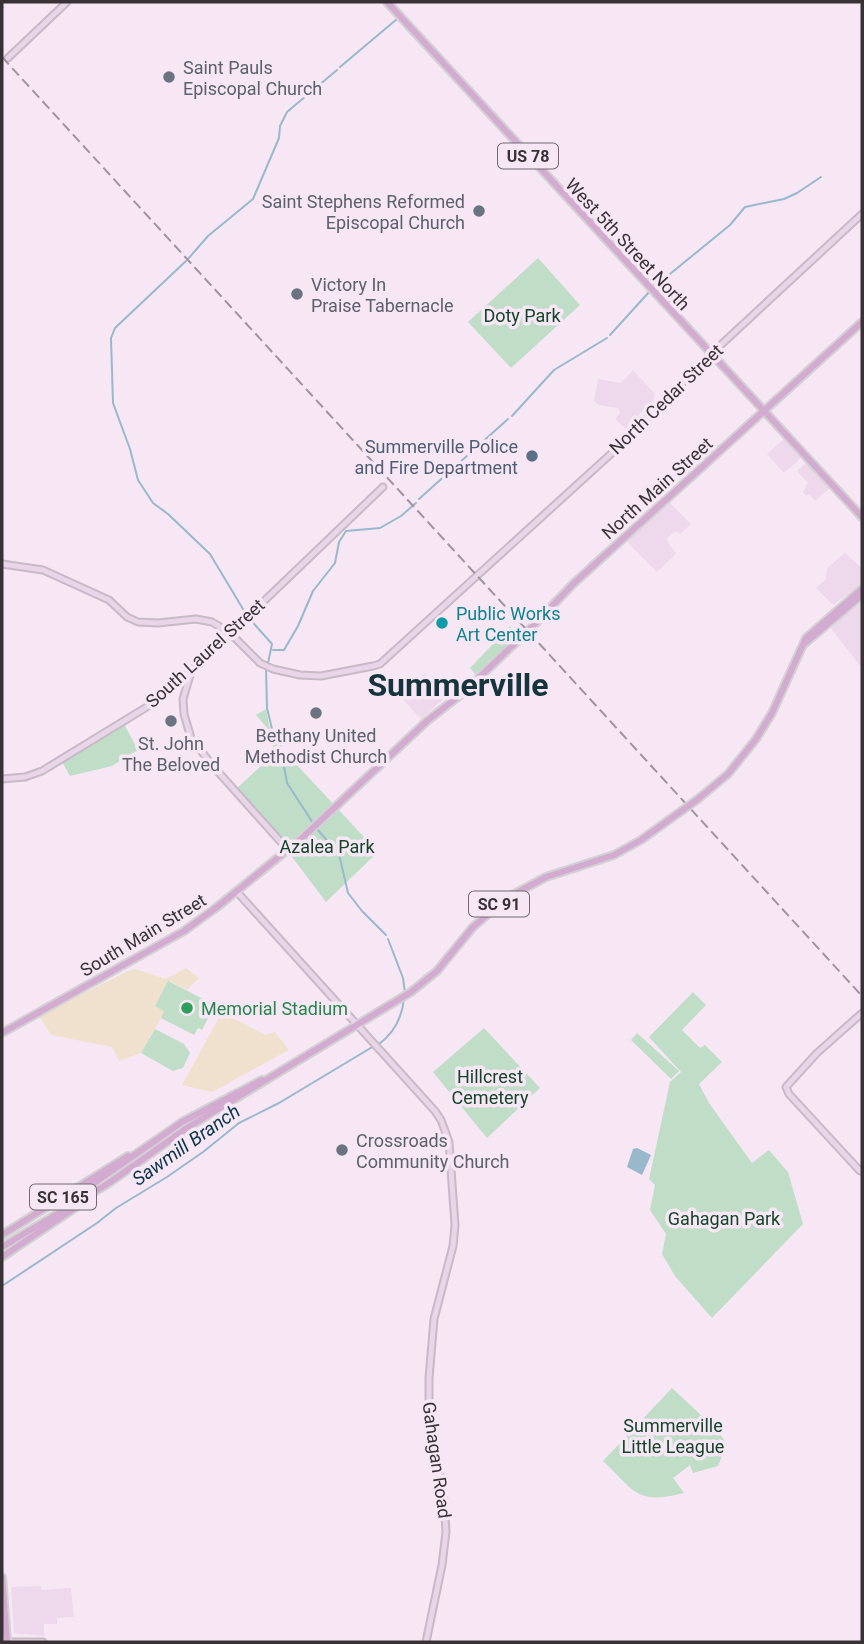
<svg xmlns="http://www.w3.org/2000/svg" width="864" height="1644" font-family="Roboto,sans-serif">
  <rect width="100%" height="100%" fill="#f7e7f5"/>
  <!-- built -->
  <path fill="#eed8ec" d="M633 370 655 394 654 399 626 429 615 419 620 413 618 408 598 405 594 401 598 379 621 383Z
    M785 438 802 457 784 473 767 454Z
    M807 462 830 488 815 501 809 494 806 496 803 492 808 483 797 471Z
    M669 502 691 524 680 534 676 531 666 539 676 554 657 572 628 543 629 538Z
    M845 553 862 568V584L833 605 816 588 826 579 827 568Z
    M862 603V668L832 630 830 625Z
    M425 673 446 697 421 719 399 695Z
    M41 1586V1590L71 1588 74 1617 57 1618V1624H44V1636L14 1633 11 1587Z"/>
  <!-- education -->
  <path fill="#efe1ce" d="M186 968 199 978 187 990 169 981 165 1011 141 1053 119 1061 112 1047 51 1035 39 1016 128 971 135 969 166 979Z
    M222 1012 265 1035 275 1032 289 1050 212 1092 182 1085Z"/>
  <!-- green -->
  <path fill="#c0ddc8" d="M538 258 580 305 511 368 468 322Z
    M510 626 521 637 475 674 470 668Z
    M266 709 270 730 281 748 378 852 326 902 289 853 293 849 286 844 236 789 275 753 267 728 256 715Z
    M124 724 138 750 112 766 70 776 61 760Z
    M168 981 215 1005 202 1030 198 1028 194 1035 161 1018 164 1011 155 1006Z
    M693 992 706 1005 682 1030 700 1048 705 1045 722 1062 699 1084 709 1103 752 1163 769 1150 788 1172 803 1224 712 1318 675 1276 662 1254 666 1234 650 1210 655 1185 649 1179 670 1082 681 1072 649 1037Z
    M484 1028 540 1088 487 1138 433 1072Z
    M155 1029 184 1044 190 1053 183 1068 173 1071 141 1053Z
    M637 1033 679 1071 671 1079 631 1040Z
    M672 1388 717 1430 727 1444 718 1466 693 1473 690 1465 673 1478 684 1493C636 1505 636 1492 603 1461Z"/>
  <!-- water -->
  <path fill="#98b8cb" d="M637 1148 651 1155 642 1175 627 1167 633 1149Z"/>
  <g fill="none" stroke-linecap="round" stroke-linejoin="round">
    <!-- stream -->
    <path stroke="#98b8cb" stroke-width="2" d="M340 67 397 19
      M188 259 208 236 253 199 279 138 280 126 287 112 337 70
      M186 261 115 328 111 338 113 403 130 449 138 480 153 503 168 514 210 554 246 614
      M654 287 730 225 745 207 784 199 797 193 821 177
      M610 335 650 291
      M512 416 554 370 607 338
      M419 499 508 419
      M249 618 272 644 268 663
      M273 650H284L298 626 313 591 335 563 339 542 346 531 380 528 401 516 416 503
      M266 668 267 708 272 729 280 745 287 783 313 823
      M317 829 339 854 348 893 362 911 386 935
      M388 939 403 978 405 993
      M379 1044C394 1033 402 1017 404 999
      M2 1286 97 1223 116 1208 167 1177 203 1152 239 1123 279 1103 374 1046"/>
    <!-- secondary casing -->
    <g stroke="#c8b9c6" stroke-width="9">
      <path id="secondary" d="M8 58 67 2
        M2 564 43 570 109 600 127 617 138 622 158 623 196 619 212 622 230 633 260 663 273 669 300 675 321 676 373 666 380 664 624 442 711 354 862 214
        M191 672 183 699 184 714 191 738 212 765 288 850
        M2 779 25 777 42 771 150 705 191 671 383 487
        M237 892 435 1111 441 1120 449 1142 455 1225 453 1246 434 1319 429 1378V1414L444 1500 446 1532 442 1565 426 1642
        M860 1171 789 1094 786 1087 817 1053 862 1013
        M12 1642H43"/>
    </g>
    <!-- primary casing -->
    <g stroke="#d3d2d3" stroke-width="10">
      <path id="primary" d="M387 2 862 517
        M804 644 862 595
        M698 799 728 774 756 739 772 713 806 638 862 589
        M2 1033 184 931 217 907 302 838 427 721 464 692 534 625 573 584 862 322
        M61 1206 182 1122 262 1080
        M2 1235 128 1156
        M2 1247 109 1183 187 1128 411 992 437 971 473 927 507 898 546 877 614 855
        M2 1257 88 1199
        M2 1577 7 1642"/>
    </g>
    <!-- secondary -->
    <use href="#secondary" stroke="#e9d5e8" stroke-width="5"/>
    <!-- primary -->
    <use href="#primary" stroke="#d3aad0" stroke-width="6"/>
    <!-- rail -->
    <path stroke="#9f949e" stroke-width="2" stroke-dasharray="10 5" stroke-linecap="butt" d="M2 7 3 8
      M2 57 862 996"/>
    <!-- primary-bridge casing -->
    <g stroke="#d3d2d3" stroke-width="10" stroke-linecap="butt">
      <path id="primary-bridge" d="M614 855 641 840 698 799"/>
    </g>
    <!-- primary-bridge -->
    <use href="#primary-bridge" stroke="#d3aad0" stroke-width="6"/>
  </g>
  <!-- markers -->
  <g fill="#6b7280" stroke="#f7e7f5" stroke-width="2.5">
    <circle cx="169" cy="77" r="7"/>
    <circle cx="479" cy="211" r="7"/>
    <circle cx="297" cy="294" r="7"/>
    <circle cx="316" cy="713" r="7"/>
    <circle cx="171" cy="721" r="7"/>
    <circle cx="342" cy="1150" r="7"/>
  </g>
  <circle fill="#5c6f8a" stroke="#f7e7f5" stroke-width="2.5" cx="532" cy="456" r="7"/>
  <circle fill="#0f9aa8" stroke="#f7e7f5" stroke-width="2.5" cx="442" cy="623" r="7"/>
  <circle fill="#2e9e5b" stroke="#f7e7f5" stroke-width="2.5" cx="187" cy="1008" r="7"/>
  <g text-anchor="middle" dominant-baseline="central" stroke-width="7" stroke-linejoin="round" paint-order="stroke">
    <!-- shield labels -->
    <g fill="#f7e7f5" stroke="#716870" stroke-width="2">
      <rect x="498" y="143.5" width="60" height="25" rx="5"/>
      <rect x="469" y="891.5" width="60" height="25" rx="5"/>
      <rect x="30" y="1184.5" width="66" height="25" rx="5"/>
    </g>
    <g font-size="16" font-weight="bold" fill="#383237">
      <text x="528" y="156">US 78</text>
      <text x="499" y="904">SC 91</text>
      <text x="63" y="1197">SC 165</text>
    </g>
    <!-- worship labels -->
    <g font-size="18" fill="#5b616d" stroke="#f7e7f5" text-anchor="start">
      <text x="183" y="67">Saint Pauls<tspan x="183" dy="21">Episcopal Church</tspan></text>
      <text x="465" y="201" text-anchor="end">Saint Stephens Reformed<tspan x="465" dy="21">Episcopal Church</tspan></text>
      <text x="311" y="284">Victory In<tspan x="311" dy="21">Praise Tabernacle</tspan></text>
      <text x="316" y="735" text-anchor="middle">Bethany United<tspan x="316" dy="21">Methodist Church</tspan></text>
      <text x="171" y="743" text-anchor="middle">St. John<tspan x="171" dy="21">The Beloved</tspan></text>
      <text x="356" y="1140">Crossroads<tspan x="356" dy="21">Community Church</tspan></text>
    </g>
    <!-- street labels -->
    <g font-size="18" fill="#383237" stroke="#f7e7f5">
      <text transform="translate(628 244) rotate(47)">West 5th Street North</text>
      <text transform="translate(666 399) rotate(-44)">North Cedar Street</text>
      <text transform="translate(657 488) rotate(-42)">North Main Street</text>
      <text transform="translate(205 653) rotate(-42)">South Laurel Street</text>
      <text transform="translate(143 935) rotate(-31)">South Main Street</text>
      <text transform="translate(437 1460) rotate(82)">Gahagan Road</text>
    </g>
    <!-- park labels -->
    <g font-size="18" fill="#134528" stroke="#f7e7f5">
      <text x="522" y="315">Doty Park</text>
      <text x="327" y="846">Azalea Park</text>
      <text x="490" y="1076">Hillcrest<tspan x="490" dy="21">Cemetery</tspan></text>
      <text x="724" y="1218">Gahagan Park</text>
      <text x="673" y="1425">Summerville<tspan x="673" dy="21">Little League</tspan></text>
    </g>
    <!-- service labels -->
    <g font-size="18" fill="#4e5e75" stroke="#f7e7f5" text-anchor="end">
      <text x="518" y="446">Summerville Police<tspan x="518" dy="21">and Fire Department</tspan></text>
    </g>
    <!-- culture labels -->
    <g font-size="18" fill="#0d838f" stroke="#f7e7f5" text-anchor="start">
      <text x="456" y="613">Public Works<tspan x="456" dy="21">Art Center</tspan></text>
    </g>
    <!-- leisure labels -->
    <g font-size="18" fill="#27864d" stroke="#f7e7f5" text-anchor="start">
      <text x="201" y="1008">Memorial Stadium</text>
    </g>
    <!-- water labels -->
    <g font-size="19" font-style="italic" fill="#0a364b" stroke="#f7e7f5">
      <text transform="translate(186 1145) rotate(-35)">Sawmill Branch</text>
    </g>
    <!-- town labels -->
    <g font-size="32" font-weight="bold" fill="#15343d" stroke="#f7e7f5">
      <text x="458" y="685">Summerville</text>
    </g>
  </g>
  <!-- border -->
  <rect width="864" height="1644" fill="none" stroke="#383237" stroke-width="7"/>
</svg>
